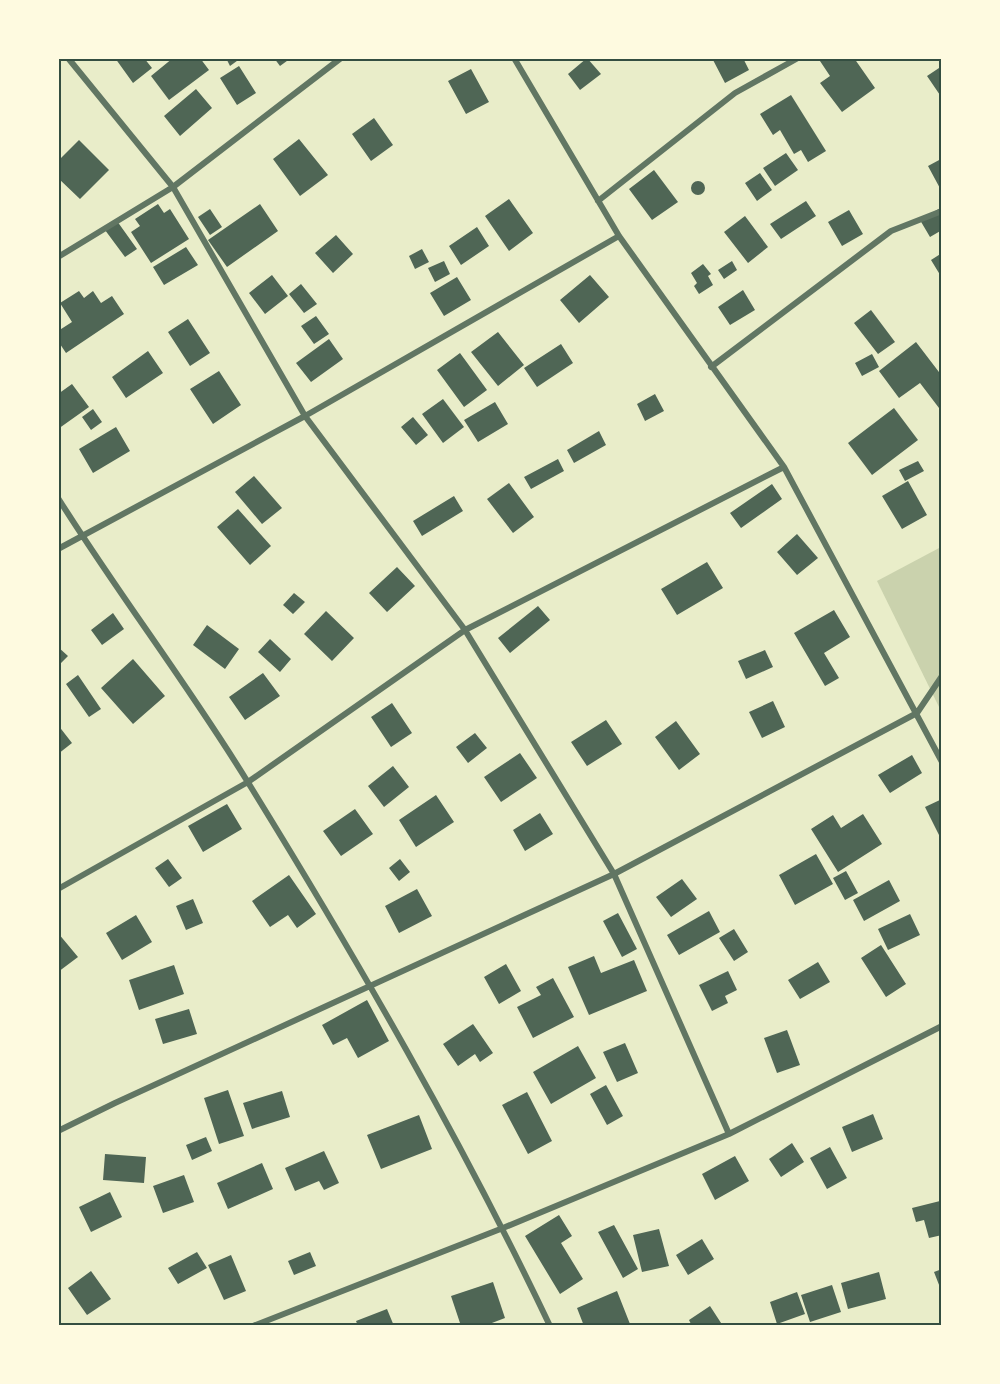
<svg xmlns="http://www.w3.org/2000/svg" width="1000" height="1384" font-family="Helvetica,sans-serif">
  <rect width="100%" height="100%" fill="#e9edc9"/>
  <!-- green -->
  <path fill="#cad2ad" d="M941 547V711L877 581Z"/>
  <!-- building -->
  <path fill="#4f6655" d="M115 58H144L152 68 133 83Z
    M173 58H200L209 70 169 100 151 76Z
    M226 58H241L230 66Z
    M274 58H291L280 66Z
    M587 58 601 74 580 90 568 74Z
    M712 58H743L749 70 725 83Z
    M818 58H854L875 88 842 112 820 83 830 76Z
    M239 66 256 93 237 105 220 78Z
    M942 66V98L927 76Z
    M471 69 489 102 466 114 448 81Z
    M196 89 212 108 180 136 164 116Z
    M791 95 826 151 808 162 801 150 794 154 780 130 773 135 760 114Z
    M374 118 393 145 371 161 352 134Z
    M299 139 328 175 300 196 273 159Z
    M79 140 109 170 80 199 58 178V161Z
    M786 153 798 170 775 186 763 168Z
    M941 159 942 161V192L928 166Z
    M654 170 678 202 652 220 629 189Z
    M760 173 772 190 757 201 745 183Z
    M691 188a7 7 0 1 1 14 0a7 7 0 1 1-14 0Z
    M509 199 533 233 509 251 485 216Z
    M806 201 816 216 781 239 770 224Z
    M158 204 164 213 170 209 189 239 151 263 131 232 140 226 135 219Z
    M260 204 278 231 227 267 208 240Z
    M942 207V230L930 237 920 220Z
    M210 209 222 227 210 235 198 217Z
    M849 210 863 234 842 246 828 222Z
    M745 216 768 247 748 263 724 232Z
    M117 221 137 249 125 257 105 230Z
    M477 227 489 246 461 265 449 246Z
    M336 235 353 254 333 273 315 253Z
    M186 247 198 265 164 285 153 267Z
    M422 249 429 262 415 269 409 256Z
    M942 253V278L931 260Z
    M444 261 450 274 435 282 428 268Z
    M732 261 737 270 724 279 718 270Z
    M703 264 711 274 708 276 713 285 699 294 694 286 697 283 691 273Z
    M272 275 288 296 265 314 249 293Z
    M590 275 609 297 579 323 560 300Z
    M457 277 471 300 444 316 430 293Z
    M301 284 317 304 304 313 289 294Z
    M743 290 755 310 730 325 718 307Z
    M79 291 84 298 93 291 101 303 112 296 124 314 66 353 58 341V331L72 322 60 303Z
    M871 310 895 342 878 354 854 323Z
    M316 316 329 334 314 344 301 326Z
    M188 319 210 353 190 366 168 332Z
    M498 332 524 365 498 386 471 352Z
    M329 339 343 359 311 382 296 363Z
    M916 342 942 376V406L939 408 920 383 899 398 879 371Z
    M561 344 573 363 537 387 524 368Z
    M148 351 163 373 126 398 112 377Z
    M460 353 487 390 464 407 437 370Z
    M872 354 879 367 862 376 855 363Z
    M219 371 241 405 213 424 190 389Z
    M72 384 89 407 58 429V394Z
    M655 394 664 411 645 421 637 404Z
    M443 399 464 427 443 443 422 414Z
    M495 402 508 424 478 442 464 420Z
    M894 408 918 440 872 475 848 443Z
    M93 409 102 422 91 430 82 417Z
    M413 417 428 435 416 445 401 427Z
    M116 427 130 451 93 473 79 449Z
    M599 431 606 445 574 463 567 450Z
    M558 459 564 471 531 489 524 477Z
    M918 461 924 471 905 481 899 470Z
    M254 476 282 508 262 524 235 492Z
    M908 481 927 515 902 529 882 496Z
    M509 483 534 517 513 533 487 499Z
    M772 484 782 499 741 528 730 513Z
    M454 496 463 511 422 536 413 521Z
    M238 509 271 546 250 565 217 527Z
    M797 534 818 558 797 575 777 552Z
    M707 562 723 588 677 615 661 589Z
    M397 567 415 586 387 612 369 593Z
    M294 593 305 602 293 614 283 605Z
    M538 606 550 620 510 653 498 638Z
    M834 610 850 637 824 653 839 678 825 686 794 633Z
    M326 611 354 638 332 661 304 634Z
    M113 613 124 629 102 645 91 630Z
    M207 625 239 649 225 669 193 645Z
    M270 639 291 659 280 672 258 652Z
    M58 647 68 656 58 666Z
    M765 650 773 667 746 679 738 661Z
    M133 659 165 696 133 724 101 688Z
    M263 673 280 696 245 720 229 697Z
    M78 675 101 709 89 717 66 684Z
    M773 701 785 727 762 738 749 712Z
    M392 703 412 733 391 747 371 717Z
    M606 720 622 744 587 766 571 742Z
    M676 721 700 754 679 770 655 737Z
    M58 725 72 743 58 754Z
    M475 733 487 748 468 763 456 747Z
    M520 753 537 778 501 802 484 777Z
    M912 755 922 773 890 793 878 775Z
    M393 766 409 787 384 807 368 786Z
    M436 795 454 822 416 847 399 820Z
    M942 799V841L925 807Z
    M227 804 242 829 203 852 188 826Z
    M355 809 373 834 341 856 323 831Z
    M540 813 553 834 525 851 513 830Z
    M863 814 882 844 838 872 811 829 833 815 841 828Z
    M816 854 833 884 795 905 779 875Z
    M168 859 182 878 169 887 155 868Z
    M400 859 410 872 399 881 389 868Z
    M846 871 858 893 845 900 833 878Z
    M289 875 316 914 297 928 288 915 270 927 252 901Z
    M682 879 697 899 671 917 656 897Z
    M889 880 900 901 864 921 853 900Z
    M417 889 432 916 399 933 385 906Z
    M193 899 203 923 186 930 176 906Z
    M709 911 720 932 679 955 667 935Z
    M618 913 637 949 622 957 603 921Z
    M910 914 920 935 888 950 878 929Z
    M136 915 152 942 122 960 106 933Z
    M734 929 748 952 734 961 719 938Z
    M58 933 78 957 58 972Z
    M881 945 906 984 886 997 861 958Z
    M594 956 601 973 634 960 647 991 589 1015 568 967Z
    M818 962 830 982 800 999 788 980Z
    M506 964 521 991 499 1004 484 977Z
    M174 965 184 994 139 1010 129 980Z
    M728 971 737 990 725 996 728 1003 712 1011 699 985Z
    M553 978 574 1017 533 1038 517 1007 541 995 536 987Z
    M367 1000 389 1041 358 1058 347 1038 333 1045 322 1025Z
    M189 1009 197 1034 163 1044 155 1019Z
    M473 1024 493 1053 480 1062 475 1054 458 1066 443 1044Z
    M787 1030 800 1065 777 1073 764 1038Z
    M625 1043 638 1073 617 1082 603 1052Z
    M578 1046 596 1078 551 1104 533 1072Z
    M606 1085 623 1116 607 1125 590 1094Z
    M228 1090 244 1136 219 1144 204 1098Z
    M282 1091 290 1117 252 1129 243 1103Z
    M527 1092 552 1141 528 1154 502 1105Z
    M873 1114 883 1139 852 1152 842 1127Z
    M419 1115 432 1149 381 1169 367 1135Z
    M206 1137 212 1151 192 1160 186 1145Z
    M792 1143 804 1162 781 1177 769 1159Z
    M830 1147 847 1178 827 1189 810 1158Z
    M324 1151 339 1183 324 1190 319 1181 295 1191 285 1168Z
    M105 1154 146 1157 144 1183 103 1180Z
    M735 1156 749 1181 715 1200 702 1174Z
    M262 1163 273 1189 228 1209 217 1183Z
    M184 1175 194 1202 163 1213 153 1186Z
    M110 1192 122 1217 91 1232 79 1207Z
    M940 1201 942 1235 929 1238 924 1220 916 1222 912 1208Z
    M559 1215 572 1236 561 1243 583 1279 560 1294 525 1236Z
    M614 1225 638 1269 623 1278 598 1232Z
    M659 1229 669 1266 642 1272 633 1235Z
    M702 1239 714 1259 688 1275 676 1255Z
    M197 1252 207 1268 178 1284 168 1268Z
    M310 1252 316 1266 294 1275 288 1261Z
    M231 1255 246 1291 224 1300 208 1265Z
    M942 1269V1290H941L934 1272Z
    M91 1271 111 1299 87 1315 68 1288Z
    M879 1272 886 1299 848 1309 841 1283Z
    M493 1282 505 1318 484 1326H461L451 1296Z
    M832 1285 841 1312 810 1322 801 1295Z
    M617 1291 630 1324 584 1326 577 1308Z
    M797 1292 805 1314 777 1324 770 1302Z
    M710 1306 723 1326H692L689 1320Z
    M387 1309 394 1326H358L356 1321Z"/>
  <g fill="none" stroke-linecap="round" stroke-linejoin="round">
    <!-- minor -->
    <path stroke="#617663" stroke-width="6" d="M68 58 173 187 305 416 465 630 614 874 729 1134
      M514 58 619 236 784 467 942 762
      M598 201 735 93 798 58
      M58 257 173 187 341 58
      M711 367 891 231 942 211
      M58 498C119 595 189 686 249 784 357 959 461 1139 550 1326
      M58 549 305 416 619 236
      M58 889 248 782 465 630 784 467
      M58 1131 115 1103 614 874 917 713 942 676
      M253 1326 503 1228 729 1134 942 1026"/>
  </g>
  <!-- border -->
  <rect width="1000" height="1384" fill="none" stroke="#fefae0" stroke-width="120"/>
  <rect x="60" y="60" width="880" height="1264" fill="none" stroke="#344e41" stroke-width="2"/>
</svg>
